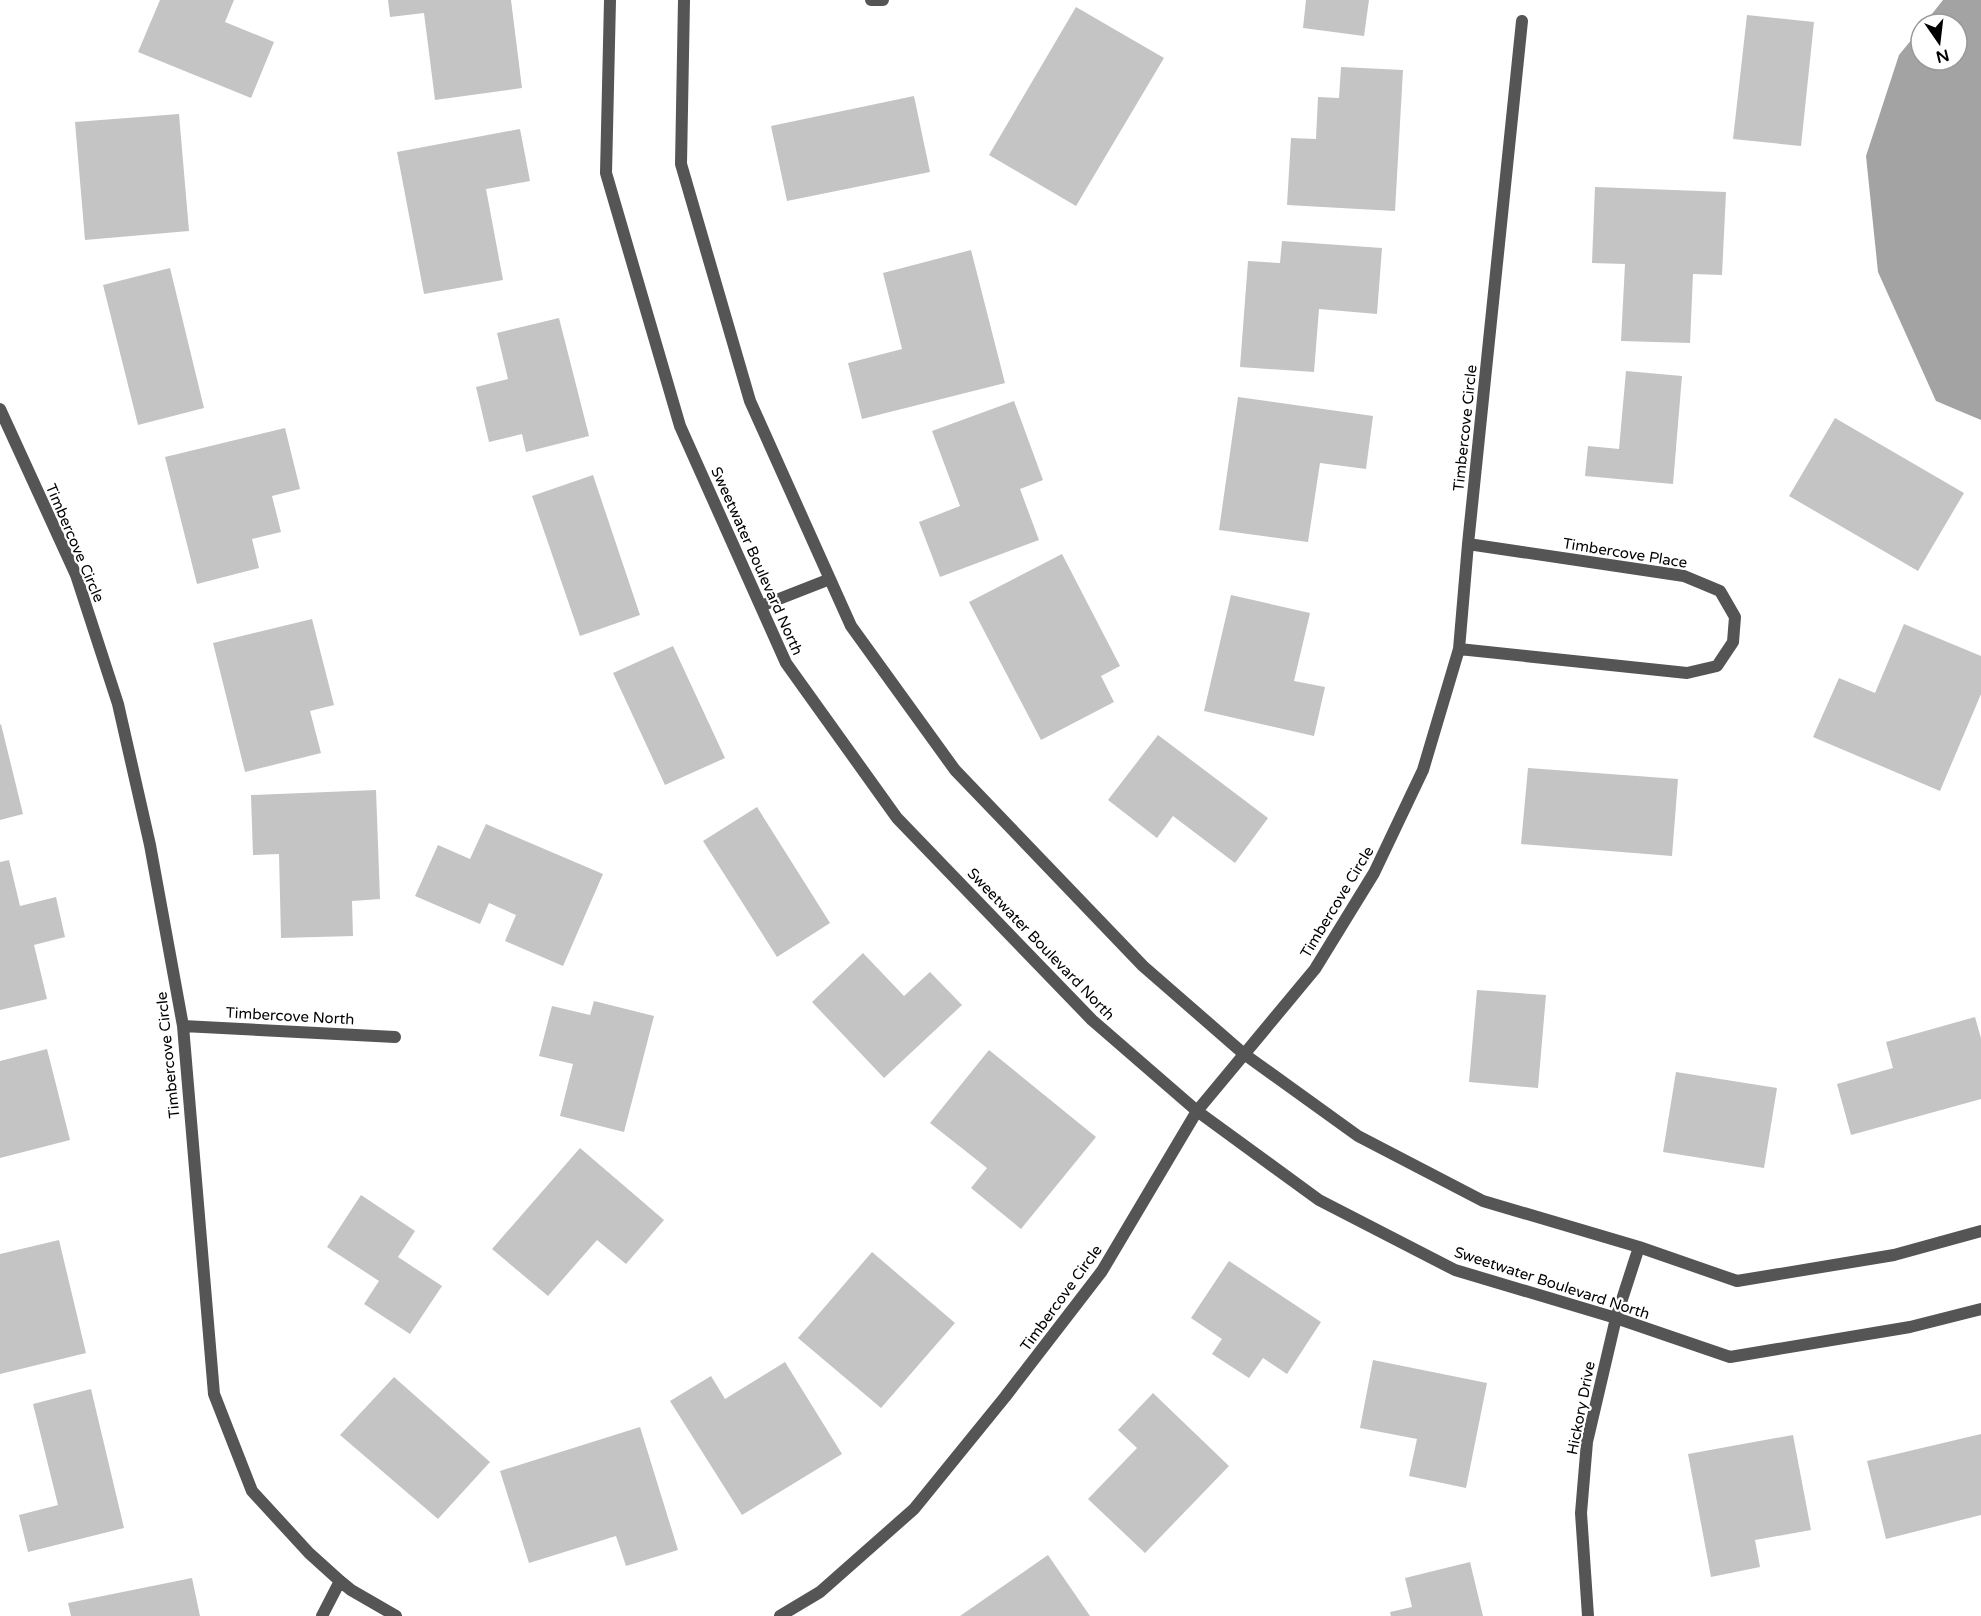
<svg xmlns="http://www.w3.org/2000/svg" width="1981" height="1616" font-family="'Varela Round',sans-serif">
  <rect width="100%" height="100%" fill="#fff"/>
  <!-- water -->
  <path fill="#a3a3a3" d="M1943 0H1981V420L1936 401 1878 272 1866 156 1899 55 1921 28V60H1957V24H1924Z"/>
  <!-- building -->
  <path fill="#c4c4c4" d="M160 0H234L225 22 274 42 251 98 138 52Z
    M388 0H511L522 88 435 100 424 13 390 17Z
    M1306 0H1369L1364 36 1303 28Z
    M1076 7 1164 58 1076 206 989 155Z
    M1747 15 1814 22 1801 146 1733 139Z
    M1341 67 1403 70 1395 211 1287 205 1291 138 1316 139 1318 97 1339 98Z
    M914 96 930 172 787 201 771 126Z
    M179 114 189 231 85 240 75 122Z
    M520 129 530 181 486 189 503 280 424 294 397 152Z
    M1595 187 1726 192 1722 275 1693 274 1690 343 1621 341 1625 264 1592 263Z
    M1282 241 1382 248 1377 314 1319 309 1314 372 1240 367 1248 261 1280 263Z
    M971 250 1005 383 862 419 848 363 902 349 883 273Z
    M170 268 204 408 138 425 103 285Z
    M559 318 589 436 526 452 522 434 489 442 476 387 508 379 497 333Z
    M1626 371 1682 376 1673 484 1585 476 1588 446 1619 449Z
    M1238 397 1373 416 1366 469 1320 463 1308 542 1219 530Z
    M1014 401 1043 480 1020 489 1039 540 940 577 919 522 960 506 932 431Z
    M1835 418 1964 493 1918 571 1789 496Z
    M285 428 300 489 272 496 281 532 252 539 259 568 197 584 165 457Z
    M593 475 640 615 580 636 532 496Z
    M1062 554 1120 666 1101 676 1114 702 1041 740 969 602Z
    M1231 595 1310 613 1294 681 1325 687 1314 736 1204 711Z
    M312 619 334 705 310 711 321 753 245 772 213 643Z
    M1904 624 1981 656V694L1940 791 1813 737 1839 678 1875 693Z
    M673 646 725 758 665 785 613 673Z
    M1 724 23 814 0 820V725Z
    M1158 735 1268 818 1235 863 1173 816 1157 838 1108 800Z
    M1528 768 1678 779 1672 856 1521 844Z
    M376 790 380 899 352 901 353 936 281 938 279 854 253 855 251 795Z
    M757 807 830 923 777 957 703 841Z
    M486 824 603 874 563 966 505 941 516 915 489 903 480 924 415 896 438 845 470 859Z
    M9 860 20 906 56 897 65 937 34 945 47 999 0 1010V862Z
    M863 953 904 996 930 972 962 1005 884 1078 812 1002Z
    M1477 990 1546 995 1538 1088 1469 1082Z
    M594 1001 654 1016 624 1132 560 1116 573 1064 539 1056 552 1006 590 1015Z
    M1975 1017 1981 1038V1099L1851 1135 1837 1084 1893 1068 1886 1042Z
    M47 1049 70 1140 0 1158V1061Z
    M989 1050 1096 1137 1021 1229 971 1188 987 1168 930 1123Z
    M1676 1072 1777 1088 1764 1168 1663 1152Z
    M580 1148 664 1220 626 1264 597 1240 548 1296 492 1249Z
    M361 1195 415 1231 398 1257 442 1286 410 1334 364 1304 379 1281 327 1247Z
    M59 1240 86 1353 0 1374V1254Z
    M872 1252 955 1323 881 1408 798 1338Z
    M1229 1261 1321 1322 1287 1374 1263 1358 1249 1378 1212 1354 1222 1339 1191 1318Z
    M1373 1360 1487 1383 1466 1488 1409 1476 1417 1439 1360 1428Z
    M785 1362 842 1454 742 1515 670 1401 711 1376 725 1399Z
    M394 1377 490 1462 438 1519 340 1435Z
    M91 1389 124 1528 28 1552 19 1515 58 1505 33 1404Z
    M1153 1393 1229 1466 1145 1553 1088 1499 1137 1448 1118 1430Z
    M640 1427 678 1550 626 1566 616 1536 529 1563 500 1471Z
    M1981 1434V1515L1886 1539 1867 1461Z
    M1793 1435 1811 1530 1755 1540 1760 1567 1711 1577 1688 1454Z
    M1048 1555 1090 1616H960Z
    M1470 1562 1483 1616H1391L1390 1612 1412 1607 1405 1578Z
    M192 1578 200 1616H71L68 1603Z"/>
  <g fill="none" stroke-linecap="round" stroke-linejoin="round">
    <!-- street -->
    <path stroke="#555" stroke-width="12" d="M610 0 606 173 680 426 786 663 897 818 1092 1020 1197 1111 1319 1200 1455 1270 1616 1318 1730 1357 1910 1327 1981 1309
      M684 0 681 164 750 401 851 626 955 770 1143 966 1244 1054 1358 1136 1483 1201 1639 1247 1737 1281 1894 1255 1981 1231
      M871 0H883
      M0 409 76 575 118 704 150 845 183 1026 214 1394 252 1491 309 1553 340 1581 351 1590 396 1616
      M761 606 830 579
      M1459 649 1687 673 1717 666 1733 642 1735 617 1720 591 1684 576 1468 544
      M183 1026 395 1037
      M322 1616 340 1581
      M780 1616 820 1592 914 1509 1005 1397 1102 1271 1197 1111 1315 969 1374 873 1423 770 1459 649 1468 544 1522 21
      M1588 1616 1581 1513 1587 1442 1616 1318 1639 1247"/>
  </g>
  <g text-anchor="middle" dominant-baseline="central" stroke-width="4.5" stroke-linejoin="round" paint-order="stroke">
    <!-- street labels -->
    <g font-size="15" fill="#000" stroke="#fff">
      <text transform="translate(1465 428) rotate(-84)">Timbercove Circle</text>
      <text transform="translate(75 543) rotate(67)">Timbercove Circle</text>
      <text transform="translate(1625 553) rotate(9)">Timbercove Place</text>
      <text transform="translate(757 561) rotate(66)">Sweetwater Boulevard North</text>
      <text transform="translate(1337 902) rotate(-59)">Timbercove Circle</text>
      <text transform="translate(1041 944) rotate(46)">Sweetwater Boulevard North</text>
      <text transform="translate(290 1016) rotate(3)">Timbercove North</text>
      <text transform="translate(168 1055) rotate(-96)">Timbercove Circle</text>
      <text transform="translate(1552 1283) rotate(18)">Sweetwater Boulevard North</text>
      <text transform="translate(1061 1298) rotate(-54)">Timbercove Circle</text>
      <text transform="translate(1581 1408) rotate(-79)">Hickory Drive</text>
    </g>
  </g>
  <!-- north arrow -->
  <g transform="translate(1939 42) rotate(166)"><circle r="28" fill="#ffffff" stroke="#999999" stroke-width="1.5"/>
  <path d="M0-4.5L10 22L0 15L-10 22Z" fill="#000000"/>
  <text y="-9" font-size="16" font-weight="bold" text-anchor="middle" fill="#000000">N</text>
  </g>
</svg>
